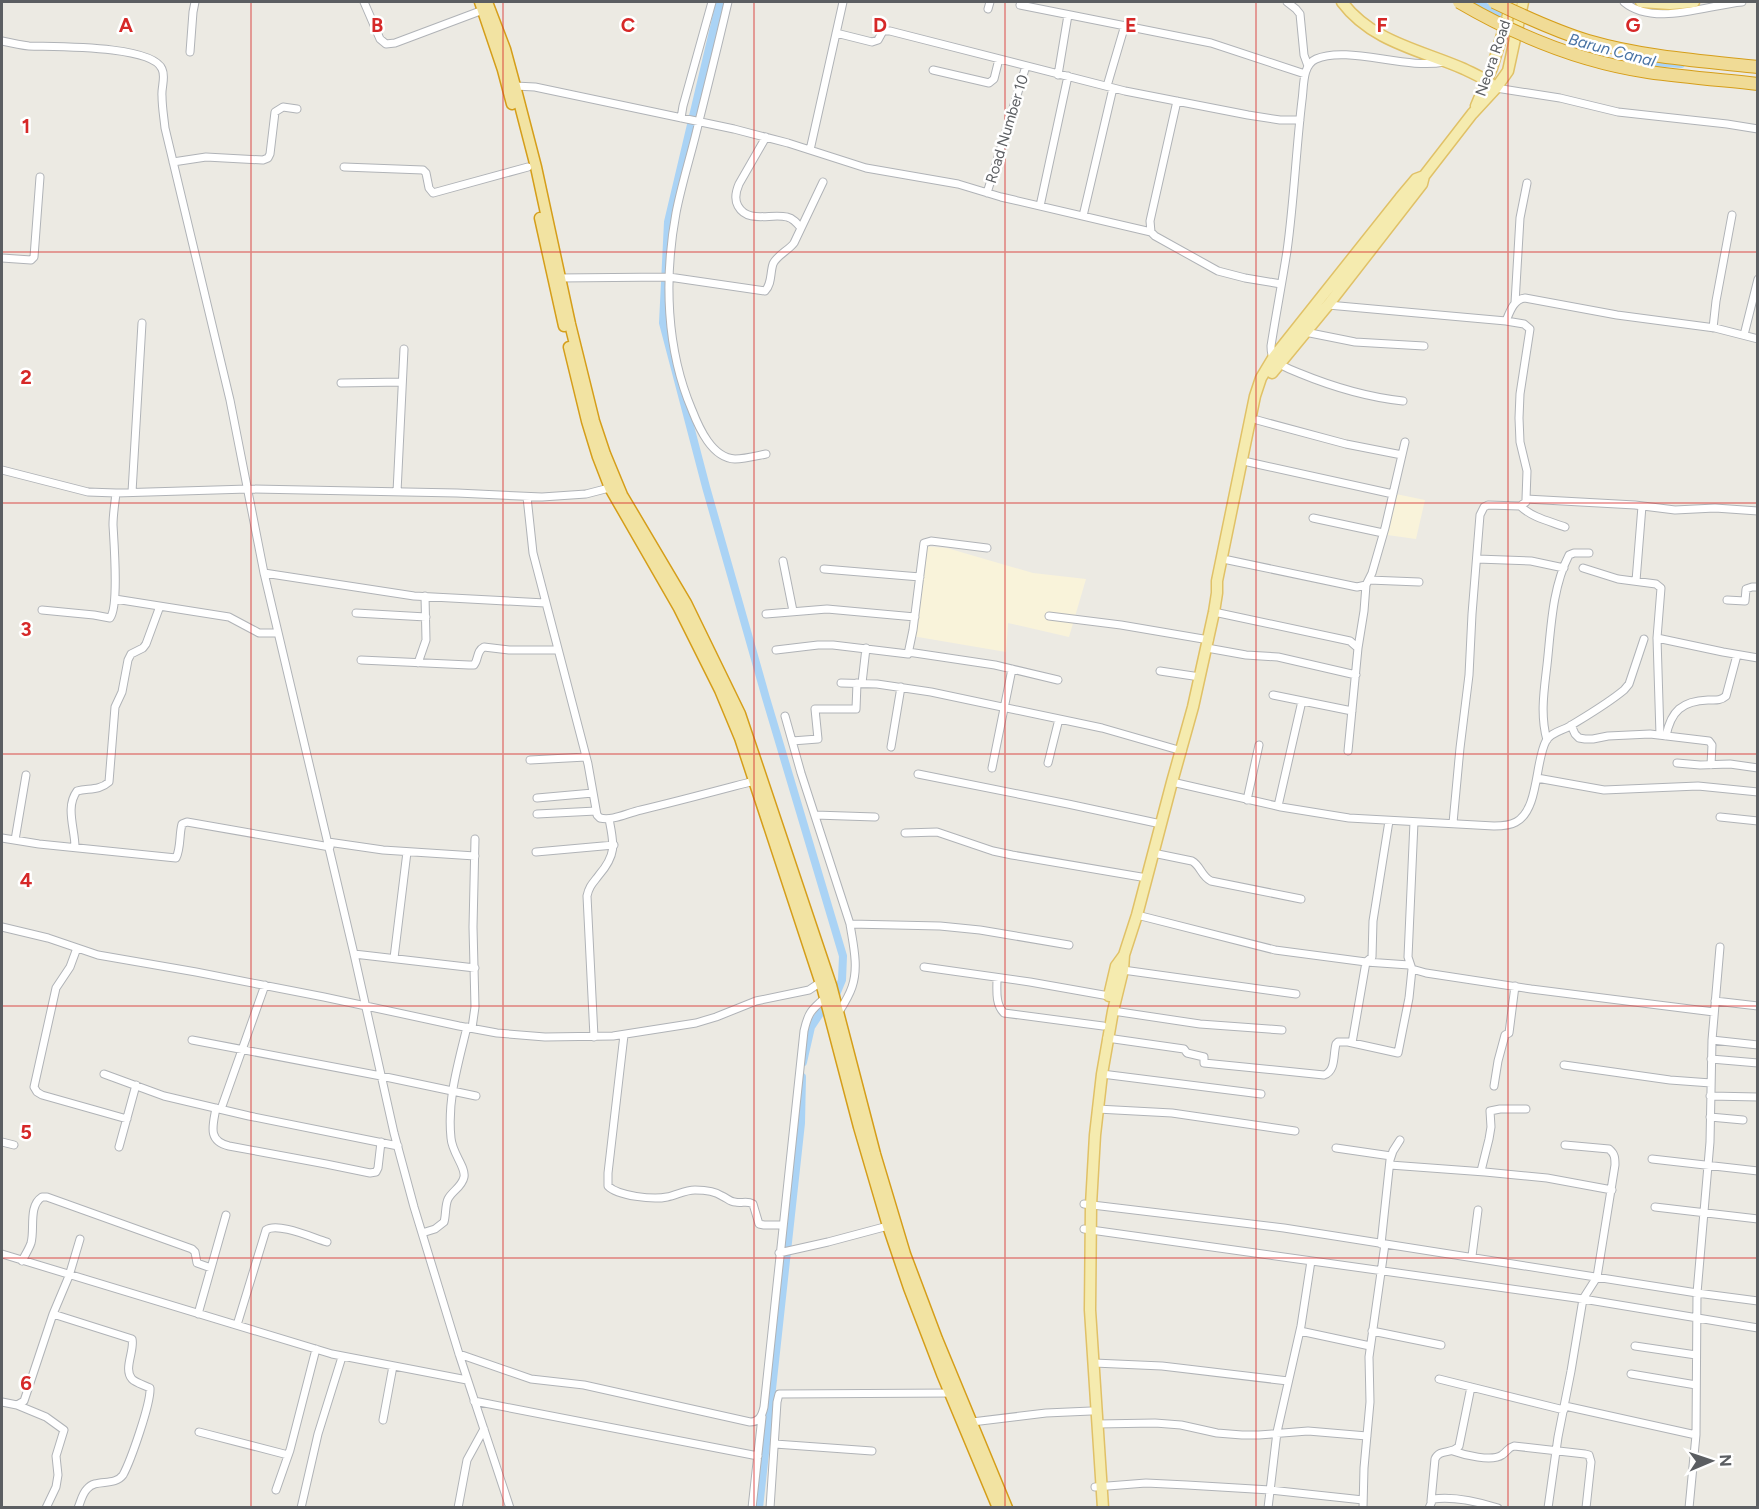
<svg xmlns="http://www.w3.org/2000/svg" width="1759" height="1509" font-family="Figtree,sans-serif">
  <rect width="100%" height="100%" fill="#eceae3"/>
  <!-- commercial -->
  <path fill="#f9f3da" d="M1391 493 1425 500 1416 539 1380 534Z
    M919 546 947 548 1033 573 1086 579 1069 637 1008 623 1006 652 912 636Z"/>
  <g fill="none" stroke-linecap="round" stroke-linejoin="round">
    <!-- canal -->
    <path stroke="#aad3f5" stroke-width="8" d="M720 2 668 222 663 323 706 487 766 698 843 956 842 980 835 997
      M1473 2 1511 17
      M1629 56 1649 62 1681 64
      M803 1062 811 1027 821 1012
      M759 1508 801 1123 802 1077"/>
    <!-- minor casing -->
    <g stroke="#b0b3b7" stroke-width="9">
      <path id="minor" d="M364 2 380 39 386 44 395 43 483 10
        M728 2C719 41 709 81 699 121 692 152 682 182 676 213 664 278 666 349 692 410 699 428 712 458 735 459 745 459 756 456 766 454
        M1287 2 1296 9 1300 14 1304 55 1308 66
        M1624 2C1654 27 1707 5 1742 2
        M1020 5 1211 43 1305 74
        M988 9 990 2
        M836 33 872 42 878 40 883 31H890L1125 91 1248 115 1280 120H1300
        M2 41C11 43 20 45 29 46 54 47 152 45 162 69 166 77 161 88 162 96 162 107 164 118 165 128L230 400 264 573 354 954 394 1133 414 1207 459 1354 510 1508
        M190 52 193 12 195 2
        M933 70 989 83 994 79 999 59
        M1058 75 1068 15
        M515 86 535 87 734 129 788 143 866 168 958 184 1001 197 1151 232
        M1107 86 1125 25
        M1496 88 1560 98 1618 112 1727 124 1758 129
        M1177 101 1150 221 1151 232 1155 236 1218 271 1245 278 1281 284
        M681 118 683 106 712 2
        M766 137 739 184C736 191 734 199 738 206 748 224 771 213 787 217 793 218 797 223 801 228
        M810 150 843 2
        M173 162 206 157 263 160 268 158 270 154 275 112 283 107 297 109
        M344 167 423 170 426 173 429 188 433 193 528 167
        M987 193 1026 66
        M1040 206 1068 76
        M1083 216 1113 88
        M2 258 31 260 34 257 40 177
        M558 278 669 277 765 291C772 284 770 273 773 264 776 256 789 250 794 243L823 182
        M1515 303 1520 218 1527 183
        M1328 305 1506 321 1524 324 1530 329 1520 394 1519 418 1520 442 1527 471 1526 499V502L1520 506 1488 505 1484 507 1480 515 1472 614 1469 675 1460 748 1453 823
        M1506 321C1510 311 1514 299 1525 298L1617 315 1715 328 1758 339
        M1713 328 1716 301 1732 215
        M1305 332 1355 342 1424 346
        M1744 335 1758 279
        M341 383 402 382
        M1403 401C1366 397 1333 387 1299 373 1291 370 1280 366 1274 359 1271 355 1271 351 1271 346 1276 314 1282 283 1287 251 1294 201 1296 150 1302 100 1304 87 1302 65 1316 59 1347 45 1406 70 1444 62
        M1257 420 1346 444 1402 455
        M1248 462 1393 494
        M2 470 88 492 116 493 248 489 457 493 542 497 586 494 613 487
        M132 492 142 323
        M397 492 404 349
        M527 497 533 553 588 764 597 815 600 818C613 821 627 813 641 810 679 801 716 791 754 781
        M1526 499 1635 505 1675 510 1715 508 1758 511
        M1520 506C1533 518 1549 521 1565 527
        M1313 518 1383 533
        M1477 559 1531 561 1564 568
        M1228 560 1357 587 1366 585 1372 573 1385 528 1405 442
        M783 561 793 611
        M1583 568 1618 579 1656 584 1661 588 1657 638 1660 735
        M824 569 920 577
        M264 573 414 596 545 603
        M1369 580 1419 582
        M1636 581 1642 506
        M115 599 229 617 259 633H278
        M1727 600 1745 601 1746 589 1752 587H1758
        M42 610 94 615 110 618C119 607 114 543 113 525 113 514 115 503 116 493
        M1214 612 1350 641 1358 648 1348 751
        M356 613 426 617
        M766 614 827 609 915 617
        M1049 616 1121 625 1209 640
        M1657 638 1723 652 1758 658
        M1207 648 1246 655 1278 657 1356 675
        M1358 648 1364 611 1366 585
        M776 650 818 645H833L908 654 913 630 924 543 931 541 987 548
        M908 652 995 665 1058 680
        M361 660 469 665H474C479 659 476 651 484 647L509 650H557
        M418 663 426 640 425 596
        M1160 671 1200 677
        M841 683 877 684 931 692 1102 728 1182 751
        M862 683 866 648
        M1273 695 1352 711
        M785 716 801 773 850 924C853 944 859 967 852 987 849 996 844 1004 839 1012
        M1571 725 1575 734 1579 738 1585 739H1593L1608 736 1650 734 1709 741 1712 745 1711 765
        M1666 736C1671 711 1682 701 1708 700 1716 700 1720 701 1726 696L1737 655
        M1547 740C1540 715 1544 691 1547 665 1551 629 1552 588 1569 555L1574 553H1589
        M792 741 818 739 815 709H856L857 683
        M891 747 901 687
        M530 760 586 757
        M1048 763 1059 719
        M1677 763 1700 765 1730 764 1758 768
        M992 768 1012 669
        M918 774 1068 804 1161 824
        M1537 778 1604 790 1698 786 1758 792
        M1172 782 1281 807 1349 818 1494 826C1501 826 1509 826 1516 822 1539 810 1535 761 1546 741 1551 732 1562 731 1570 726 1588 715 1607 704 1624 690L1629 684 1644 639
        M537 798 593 793
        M1247 800 1259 745
        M1278 806 1302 701
        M537 814 596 811
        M815 815 875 817
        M1720 817 1758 821
        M1414 822 1408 957 1412 969 1426 973 1531 989 1714 1012
        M905 833 937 832 993 851 1012 855 1147 878
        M2 838 39 844 176 858C181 848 179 835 182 824L187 822 330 847
        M15 840 26 775
        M328 842 383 850 475 856
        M75 847C75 829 65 807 77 791 89 788 99 791 109 782L115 707 122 692 128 660 131 654 143 648 146 644 160 606
        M536 852 614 845
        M1153 853 1192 861C1201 866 1201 876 1211 881L1301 899
        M1137 915 1275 950 1366 962 1409 965
        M850 924 940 926 980 930 1069 945
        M2 927 48 938 98 955 196 972 324 997 459 1026 497 1033 545 1037 613 1036 696 1023 716 1017 756 1001 809 990 821 982
        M77 948 70 967 56 988 34 1087 37 1092 42 1095 127 1119
        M354 954 475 968
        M394 958 407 852
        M924 967 1030 982 1109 996
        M1123 970 1296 994
        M997 978C997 990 995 1004 1004 1013L1103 1026
        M1715 1001 1758 1006
        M1113 1011 1200 1024 1282 1030
        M472 1028 475 1007 473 927 475 839
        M624 1035 608 1173V1186C618 1196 653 1200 667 1197 677 1195 685 1190 695 1190 704 1190 715 1191 722 1196 727 1198 730 1202 735 1202 742 1204 746 1200 753 1204L759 1224 764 1225H782
        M594 1037 587 896C589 886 593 883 599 875 617 854 614 844 609 819
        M1107 1038 1184 1049 1187 1053 1204 1057V1063L1324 1075C1336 1071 1333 1055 1336 1044L1338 1042H1348L1398 1053 1409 998 1412 969
        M192 1040 381 1076 476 1096
        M1712 1040 1758 1045
        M1352 1043 1366 962 1372 957 1373 921 1389 821
        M1711 1059 1758 1063
        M1564 1065 1670 1080 1711 1083
        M104 1074 164 1096 249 1116 398 1146
        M1102 1074 1261 1094
        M1494 1086 1498 1061 1505 1035 1509 1033 1515 986
        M1710 1096 1758 1097
        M216 1108C213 1125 207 1141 229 1146L326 1164 370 1173 376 1172 378 1168 381 1142
        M221 1109 265 985
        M1097 1109 1172 1113 1295 1131
        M1710 1117 1743 1120
        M2 1142 14 1145
        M119 1147 136 1085
        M1336 1148 1391 1156
        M1652 1159 1758 1171
        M1390 1165 1485 1172 1547 1178 1612 1190
        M1481 1171 1489 1139 1491 1127 1490 1111 1500 1109H1526
        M1084 1204 1284 1228 1697 1293 1758 1301
        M1655 1207 1758 1219
        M1084 1229 1583 1299 1758 1328
        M422 1233 435 1229 444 1222C446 1216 445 1205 448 1199 452 1191 462 1187 464 1177 466 1167 452 1153 451 1138 447 1100 458 1064 467 1027
        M1381 1244 1390 1160 1393 1151 1400 1140
        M779 1253 828 1242 888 1226
        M2 1254 332 1354 467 1380
        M1472 1256 1478 1210
        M22 1261C25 1255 29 1249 31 1243 35 1229 28 1206 42 1197H47L192 1249 195 1252 197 1263 211 1268
        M53 1314 132 1339C135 1350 123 1369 132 1379 136 1383 144 1385 150 1388 151 1403 131 1460 123 1475 114 1487 96 1478 87 1489 82 1494 81 1501 78 1508
        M198 1314 226 1215
        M237 1325 266 1230C278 1222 313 1238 327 1242
        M1300 1331 1370 1346
        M1372 1331 1441 1345
        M1635 1346 1696 1355
        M459 1354 531 1379 584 1385 750 1422C759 1422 762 1416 764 1407L804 1031C808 1013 811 1010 825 998
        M1094 1363 1162 1366 1288 1381
        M1631 1374 1696 1385
        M1439 1379 1564 1410
        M474 1401 758 1456
        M2 1402 17 1405 24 1401 53 1314 69 1276 80 1239
        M17 1405 46 1417 64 1430 56 1456 58 1475 56 1487 46 1508
        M1565 1406 1696 1435
        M383 1420 393 1366
        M972 1422 1046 1413 1091 1411
        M1098 1424 1155 1423 1181 1425 1217 1433 1242 1435H1259L1308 1431 1367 1436
        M199 1432 288 1455
        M775 1444 872 1451
        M1453 1451C1464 1455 1492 1462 1502 1455 1508 1451 1507 1448 1514 1446L1585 1454 1589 1455 1591 1462 1586 1508
        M1095 1487 1146 1483 1187 1485 1270 1490 1363 1500
        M276 1490 290 1450 316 1349
        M1431 1501 1435 1459C1440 1448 1452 1455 1459 1446L1471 1387
        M301 1508 318 1434 342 1357
        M458 1508 467 1460 484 1429
        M752 1508 762 1417
        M770 1508 777 1402 779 1394 954 1393
        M1268 1508 1277 1432 1301 1326 1311 1261
        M1363 1508 1364 1468 1370 1402 1369 1357 1385 1244
        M1429 1508 1433 1499C1454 1496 1479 1502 1498 1508
        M1548 1508 1558 1437 1571 1371 1583 1299 1597 1277 1615 1165C1615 1158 1615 1154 1609 1149L1565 1145
        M1689 1508 1696 1435 1697 1293 1710 1142 1712 1040 1720 947"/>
    </g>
    <!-- primary casing -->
    <g stroke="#e0c167" stroke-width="13">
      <path id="primary" d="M1342 2C1372 42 1421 50 1464 69 1476 75 1487 79 1496 88
        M1641 2 1670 4 1694 2
        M1476 106 1492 68 1512 2
        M1272 373 1328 305 1422 184 1424 176 1472 114 1496 88 1508 71 1523 2
        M1109 996 1116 966 1124 955
        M1103 1508 1090 1310 1091 1205 1095 1135 1102 1074 1113 1011 1123 970 1124 955 1137 915 1172 782 1193 707 1214 612 1217 593V581L1255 396 1261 378 1273 358 1400 198 1416 179 1424 176"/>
    </g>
    <!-- trunk casing -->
    <g stroke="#d59e1a" stroke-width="13">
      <path id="trunk" d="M480 2 503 70 512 104
        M487 2 505 49 515 86 536 167 570 324 594 421 605 454 622 495 686 603 740 714 831 985 875 1154 905 1254 937 1339 1007 1508
        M540 218 564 326
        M569 347 587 421 598 457 610 488 679 608 720 690 740 738 823 990 859 1127 888 1226 909 1288 942 1374 998 1508"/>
    </g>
    <!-- minor -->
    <use href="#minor" stroke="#fff" stroke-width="7"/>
    <!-- primary -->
    <use href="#primary" stroke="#f5ebaf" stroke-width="10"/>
    <!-- trunk -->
    <use href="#trunk" stroke="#f2e3a2" stroke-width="10"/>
    <!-- motorway-bridge casing -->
    <g stroke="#d59e1a" stroke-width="14" stroke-linecap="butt">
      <path id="motorway-bridge" d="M1459 2C1517 36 1581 62 1648 72 1684 77 1721 80 1758 84
        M1494 2C1525 17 1555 31 1588 41 1643 57 1701 61 1758 67"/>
    </g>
    <!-- motorway-bridge -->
    <use href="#motorway-bridge" stroke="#f0db96" stroke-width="12"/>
  </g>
  <!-- grid -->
  <path fill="none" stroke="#d62828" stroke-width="1.5" stroke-opacity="0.55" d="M251 2V1508M503 2V1508M754 2V1508M1005 2V1508M1256 2V1508M1508 2V1508M2 252H1758M2 503H1758M2 754H1758M2 1006H1758M2 1258H1758"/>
  <g text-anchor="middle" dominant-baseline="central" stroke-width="5" stroke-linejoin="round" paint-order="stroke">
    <!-- street labels -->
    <g font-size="15" fill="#5b5e62" stroke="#fff">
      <text transform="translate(1493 58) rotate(-71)">Neora Road</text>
      <text transform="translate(1007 129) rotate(-73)">Road Number 10</text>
    </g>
    <!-- water labels -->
    <g font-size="16" font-style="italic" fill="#4a74a5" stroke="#fff">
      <text transform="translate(1612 50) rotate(15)">Barun Canal</text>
    </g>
  </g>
  <g font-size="20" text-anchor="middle" font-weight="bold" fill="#d62828" stroke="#fff" stroke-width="5" stroke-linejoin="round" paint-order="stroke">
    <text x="126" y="32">A</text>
    <text x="377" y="32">B</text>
    <text x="628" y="32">C</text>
    <text x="880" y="32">D</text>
    <text x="1131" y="32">E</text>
    <text x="1382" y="32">F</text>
    <text x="1633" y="32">G</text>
    <text x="26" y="133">1</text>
    <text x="26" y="384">2</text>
    <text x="26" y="636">3</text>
    <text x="26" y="887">4</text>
    <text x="26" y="1139">5</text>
    <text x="26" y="1390">6</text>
  </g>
  <!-- border -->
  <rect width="1759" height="1509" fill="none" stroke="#5b5e62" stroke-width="6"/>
  <!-- north arrow -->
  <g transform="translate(1711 1461) rotate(88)" stroke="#ffffff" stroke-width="4.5" paint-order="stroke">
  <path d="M0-4.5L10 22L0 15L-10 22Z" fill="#5b5e62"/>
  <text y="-9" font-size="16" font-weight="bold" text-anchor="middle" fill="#5b5e62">N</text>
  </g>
</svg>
